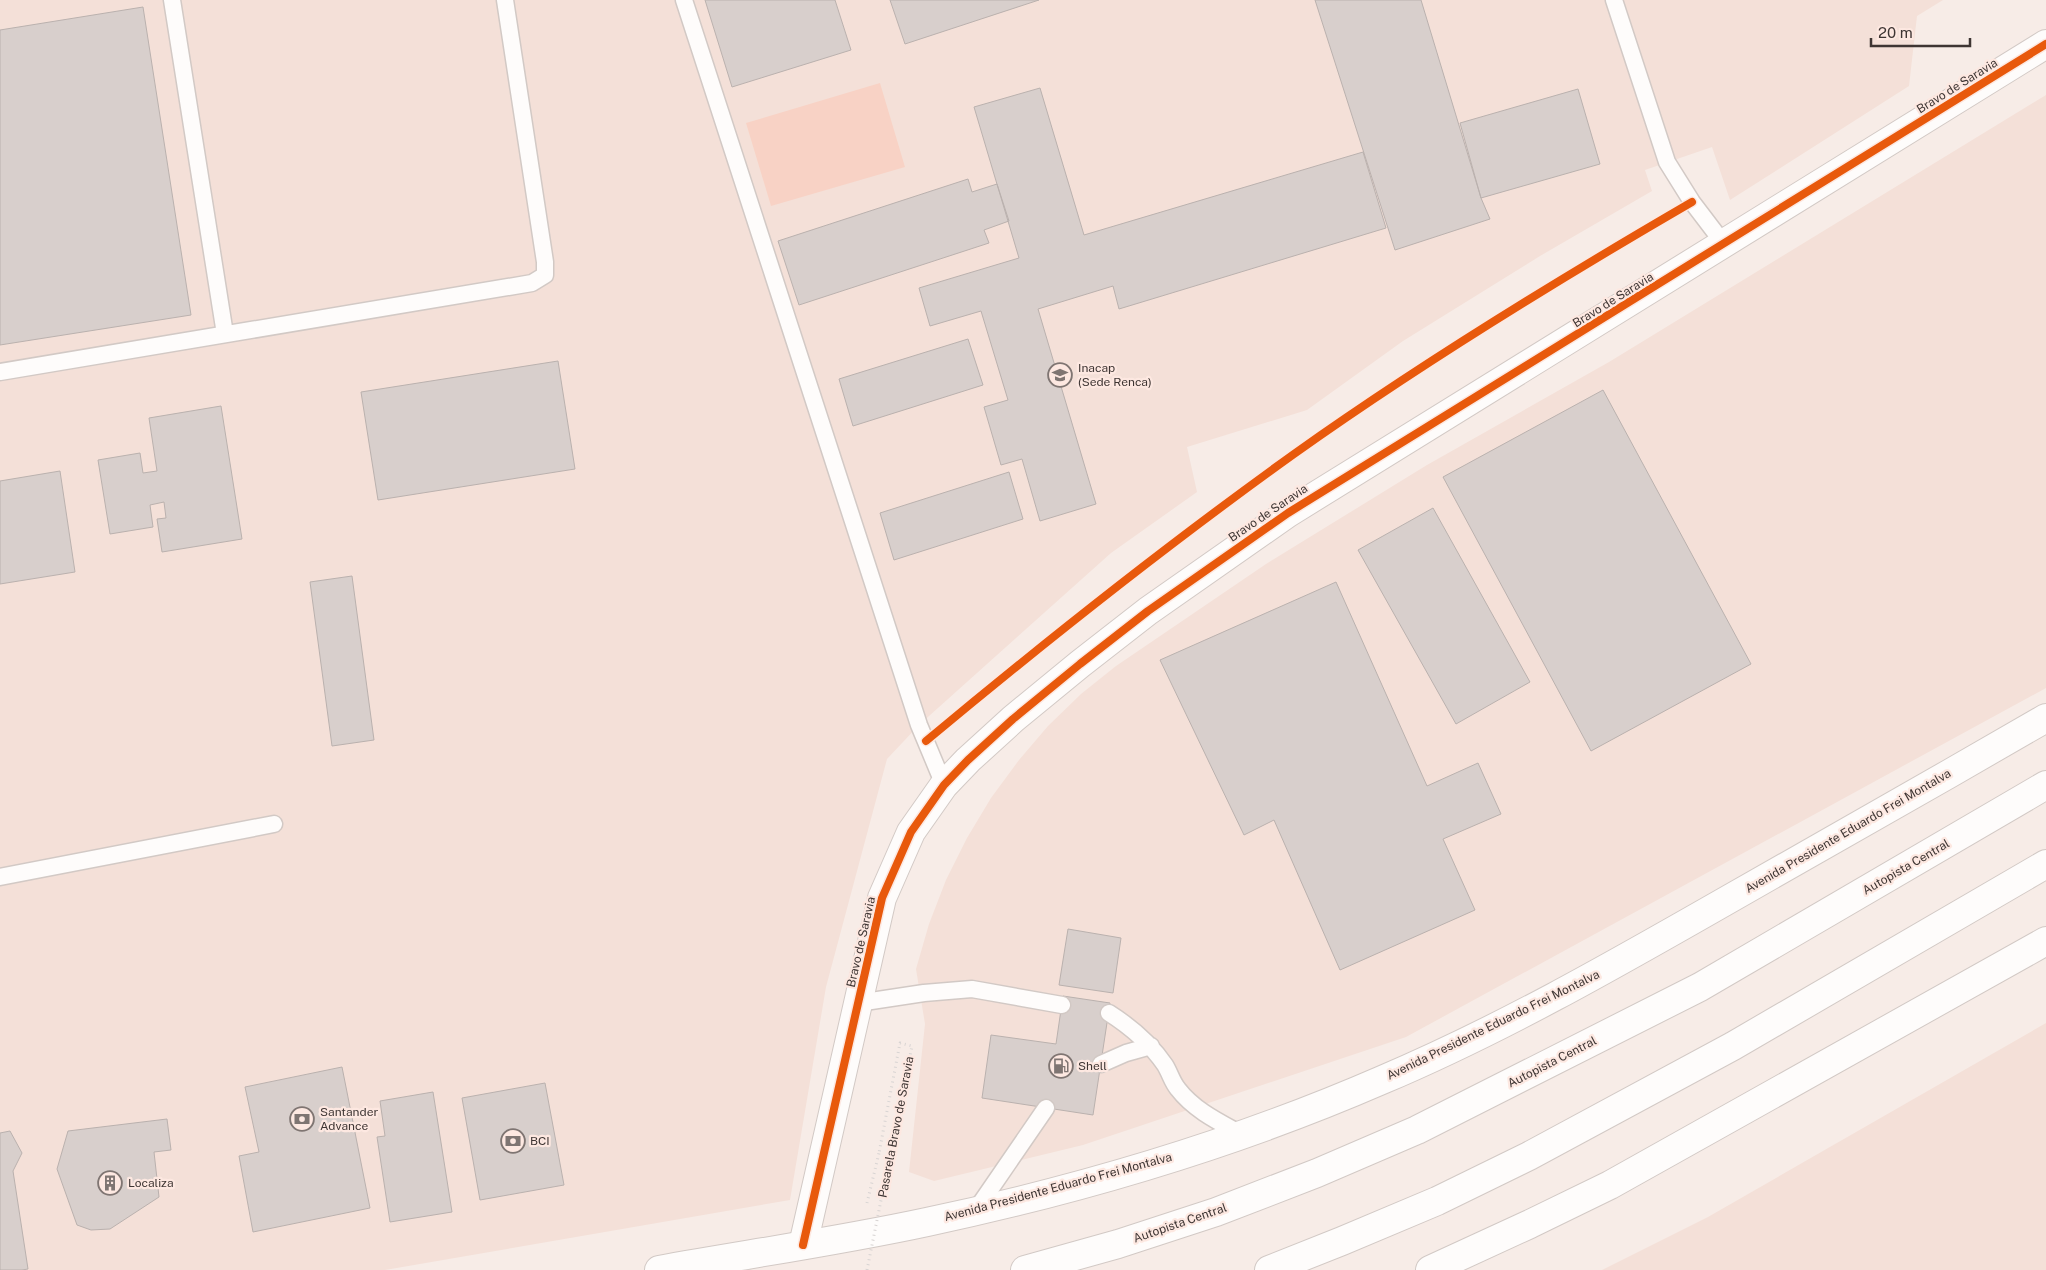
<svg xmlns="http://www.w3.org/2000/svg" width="2046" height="1270" font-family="'Public Sans',sans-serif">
  <rect width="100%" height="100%" fill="#f7ece7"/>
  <!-- built -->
  <path fill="#f4e0d8" d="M0 0H1943L1917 16 1909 86 1730 200 1712 147 1645 170 1652 191 1540 256 1403 341 1307 410 1187 447 1197 492 1111 553 919 725 887 759 826 987 790 1200 385 1270H0Z
    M2046 95V688L1406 1037 1083 1145 934 1181 909 1172 925 1024 916 969 929 924 946 880 967 838 991 798 1019 760 1048 726 1081 694 1116 666 1266 564 1427 465 1609 362Z
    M2046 1023V1270H1602L1708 1217Z"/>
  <!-- green -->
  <path fill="#f8d2c5" d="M880 83 905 167 771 206 746 123Z"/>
  <!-- building -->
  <path fill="#d8cfcc" stroke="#bab1ae" d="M705 0H835L851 50 732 87Z
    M890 0H1039L905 44Z
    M1315 0H1421L1481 198 1490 219 1395 250Z
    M143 7 191 315 0 345V30Z
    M1040 88 1084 235 1363 152 1386 228 1119 309 1113 286 1038 309 1096 504 1040 521 1022 459 1001 465 984 407 1008 400 981 311 930 326 919 288 1019 258 974 107Z
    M1578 89 1600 164 1481 198 1460 123Z
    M968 179 972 192 997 184 1009 221 984 230 989 243 799 305 778 241Z
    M968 339 983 385 853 426 839 379Z
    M558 361 575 469 378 500 361 392Z
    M1603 390 1751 664 1591 751 1443 477Z
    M221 406 242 539 162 552 157 519 166 518 164 502 150 505 153 527 110 534 98 460 140 453 143 473 157 471 149 418Z
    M60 471 75 572 0 584V481Z
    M1009 472 1023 519 894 560 880 513Z
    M1433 508 1530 682 1456 724 1358 550Z
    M352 576 374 740 332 746 310 582Z
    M1336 582 1427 786 1478 763 1501 814 1443 839 1475 910 1340 970 1274 820 1244 835 1160 660Z
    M1068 929 1121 938 1113 993 1059 985Z
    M1063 996 1110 1003 1093 1115 982 1098 991 1035 1056 1044Z
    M342 1067 370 1208 253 1232 239 1156 259 1152 245 1087Z
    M545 1083 564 1185 480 1200 462 1098Z
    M433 1092 452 1212 390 1222 377 1137 385 1136 380 1101Z
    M167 1119 171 1150 154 1152 159 1197 110 1229 91 1230 77 1225 57 1169 68 1131Z
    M10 1131 22 1153 13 1171 28 1269 22 1270H0V1133Z"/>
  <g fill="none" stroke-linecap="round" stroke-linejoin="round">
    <!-- lane casing -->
    <g stroke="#d2c9c5" stroke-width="19">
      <path id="lane" d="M172 0 225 334
        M684 0 919 725 944 785
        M1614 0 1667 162 1692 202 1724 244
        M0 372 532 283 545 275V262L505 0
        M0 877 274 824
        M858 1003 924 993 972 989 1062 1005
        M1109 1013C1131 1027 1150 1043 1165 1065 1170 1073 1172 1082 1178 1089 1194 1110 1219 1122 1241 1134
        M1101 1064 1126 1053 1151 1046
        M976 1210 1046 1108"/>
    </g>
    <!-- street casing -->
    <g stroke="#d2c9c5" stroke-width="30">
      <path id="street" d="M803 1245 882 898 911 832 944 785 968 760 1013 719 1080 664 1148 611 1288 513 2046 44"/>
    </g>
    <!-- primary casing -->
    <g stroke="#d2c9c5" stroke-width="30">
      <path id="primary" d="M659 1270C748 1254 839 1241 927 1222 1082 1189 1237 1143 1382 1080 1500 1030 1612 966 1724 902 1831 841 1939 780 2046 718
        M1430 1270 1530 1224 1610 1185 2046 941"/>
    </g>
    <!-- highway casing -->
    <g stroke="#d2c9c5" stroke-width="30">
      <path id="highway" d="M1025 1270 1118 1244 1216 1212 1317 1173 1417 1130 1700 987 2046 785
        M1269 1270 1342 1241 1437 1201 1529 1156 1733 1046 2046 864"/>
    </g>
    <!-- path -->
    <path stroke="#d8d4d3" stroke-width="3" stroke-dasharray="1 4" stroke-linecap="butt" d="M867 1203 879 1153"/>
    <!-- lane -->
    <use href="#lane" stroke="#fefcfb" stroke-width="16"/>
    <!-- street -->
    <use href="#street" stroke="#fefcfb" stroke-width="28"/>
    <!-- primary -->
    <use href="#primary" stroke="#fefcfb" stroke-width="28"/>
    <!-- highway -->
    <use href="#highway" stroke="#fefcfb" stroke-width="28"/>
    <!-- path-bridge -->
    <path stroke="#d8d4d3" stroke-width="3" stroke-dasharray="1 4" stroke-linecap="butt" d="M867 1270 912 1046 900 1043 879 1153"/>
    <!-- cycleway casing -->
    <g stroke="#fde8e1" stroke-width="11">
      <path id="cycleway" d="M926 741C1046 641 1167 545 1294 454 1422 363 1556 281 1692 202
        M803 1245 882 898 911 832 944 785 968 760 1013 719 1080 664 1148 611 1288 513 2046 44"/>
    </g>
    <!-- cycleway -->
    <use href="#cycleway" stroke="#e8590c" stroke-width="8"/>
  </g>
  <!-- icons -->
  <defs>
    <g id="university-ring" transform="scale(1.25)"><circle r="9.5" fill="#fde8e1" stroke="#7f7572" stroke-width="1.5"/><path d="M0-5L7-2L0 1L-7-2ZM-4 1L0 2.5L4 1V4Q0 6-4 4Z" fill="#7f7572"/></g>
    <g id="fuel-ring" transform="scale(1.25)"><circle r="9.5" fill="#fde8e1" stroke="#7f7572" stroke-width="1.5"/><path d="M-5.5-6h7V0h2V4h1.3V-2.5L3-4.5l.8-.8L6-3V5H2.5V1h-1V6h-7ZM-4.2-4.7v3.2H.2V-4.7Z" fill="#7f7572"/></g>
    <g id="bank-ring" transform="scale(1.25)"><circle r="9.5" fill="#fde8e1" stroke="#7f7572" stroke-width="1.5"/><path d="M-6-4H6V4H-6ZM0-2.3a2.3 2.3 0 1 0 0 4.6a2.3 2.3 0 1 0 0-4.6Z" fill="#7f7572"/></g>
    <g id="building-ring" transform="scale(1.25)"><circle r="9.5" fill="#fde8e1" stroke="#7f7572" stroke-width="1.5"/><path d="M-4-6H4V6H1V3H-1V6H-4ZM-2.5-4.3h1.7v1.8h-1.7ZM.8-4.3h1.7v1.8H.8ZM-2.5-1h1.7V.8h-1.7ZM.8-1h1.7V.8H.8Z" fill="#7f7572"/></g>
  </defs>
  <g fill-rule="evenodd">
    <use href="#university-ring" x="1060" y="375"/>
    <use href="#fuel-ring" x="1061" y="1066"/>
    <use href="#bank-ring" x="302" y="1119"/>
    <use href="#bank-ring" x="513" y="1141"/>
    <use href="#building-ring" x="110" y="1183"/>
  </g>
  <g text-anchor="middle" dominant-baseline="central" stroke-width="4.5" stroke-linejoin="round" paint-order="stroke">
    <!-- street labels -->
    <g font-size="12" fill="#3e3533" stroke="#fde8e1">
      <text transform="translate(1957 86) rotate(-32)">Bravo de Saravia</text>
      <text transform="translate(1613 300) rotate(-32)">Bravo de Saravia</text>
      <text transform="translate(1268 513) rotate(-34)">Bravo de Saravia</text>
      <text transform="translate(1848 831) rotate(-30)">Avenida Presidente Eduardo Frei Montalva</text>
      <text transform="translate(1906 867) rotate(-30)">Autopista Central</text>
      <text transform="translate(861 942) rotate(-77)">Bravo de Saravia</text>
      <text transform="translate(1493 1025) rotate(-26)">Avenida Presidente Eduardo Frei Montalva</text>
      <text transform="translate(1552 1062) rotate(-27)">Autopista Central</text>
      <text transform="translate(896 1127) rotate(-79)">Pasarela Bravo de Saravia</text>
      <text transform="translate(1058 1187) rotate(-15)">Avenida Presidente Eduardo Frei Montalva</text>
      <text transform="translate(1180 1223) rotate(-19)">Autopista Central</text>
    </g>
    <!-- poi labels -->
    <g font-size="12" fill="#3e3533" stroke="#fde8e1" text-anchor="start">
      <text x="1078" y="368">Inacap<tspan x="1078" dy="14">(Sede Renca)</tspan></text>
      <text x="1078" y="1066">Shell</text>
      <text x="320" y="1112">Santander<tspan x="320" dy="14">Advance</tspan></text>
      <text x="530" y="1141">BCI</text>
      <text x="128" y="1183">Localiza</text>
    </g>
  </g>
  <!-- scale -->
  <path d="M1871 38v8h99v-8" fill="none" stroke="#3e3533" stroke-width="2.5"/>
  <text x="1878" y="38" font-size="15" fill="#3e3533" stroke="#fde8e1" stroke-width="4" paint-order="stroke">20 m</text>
</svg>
